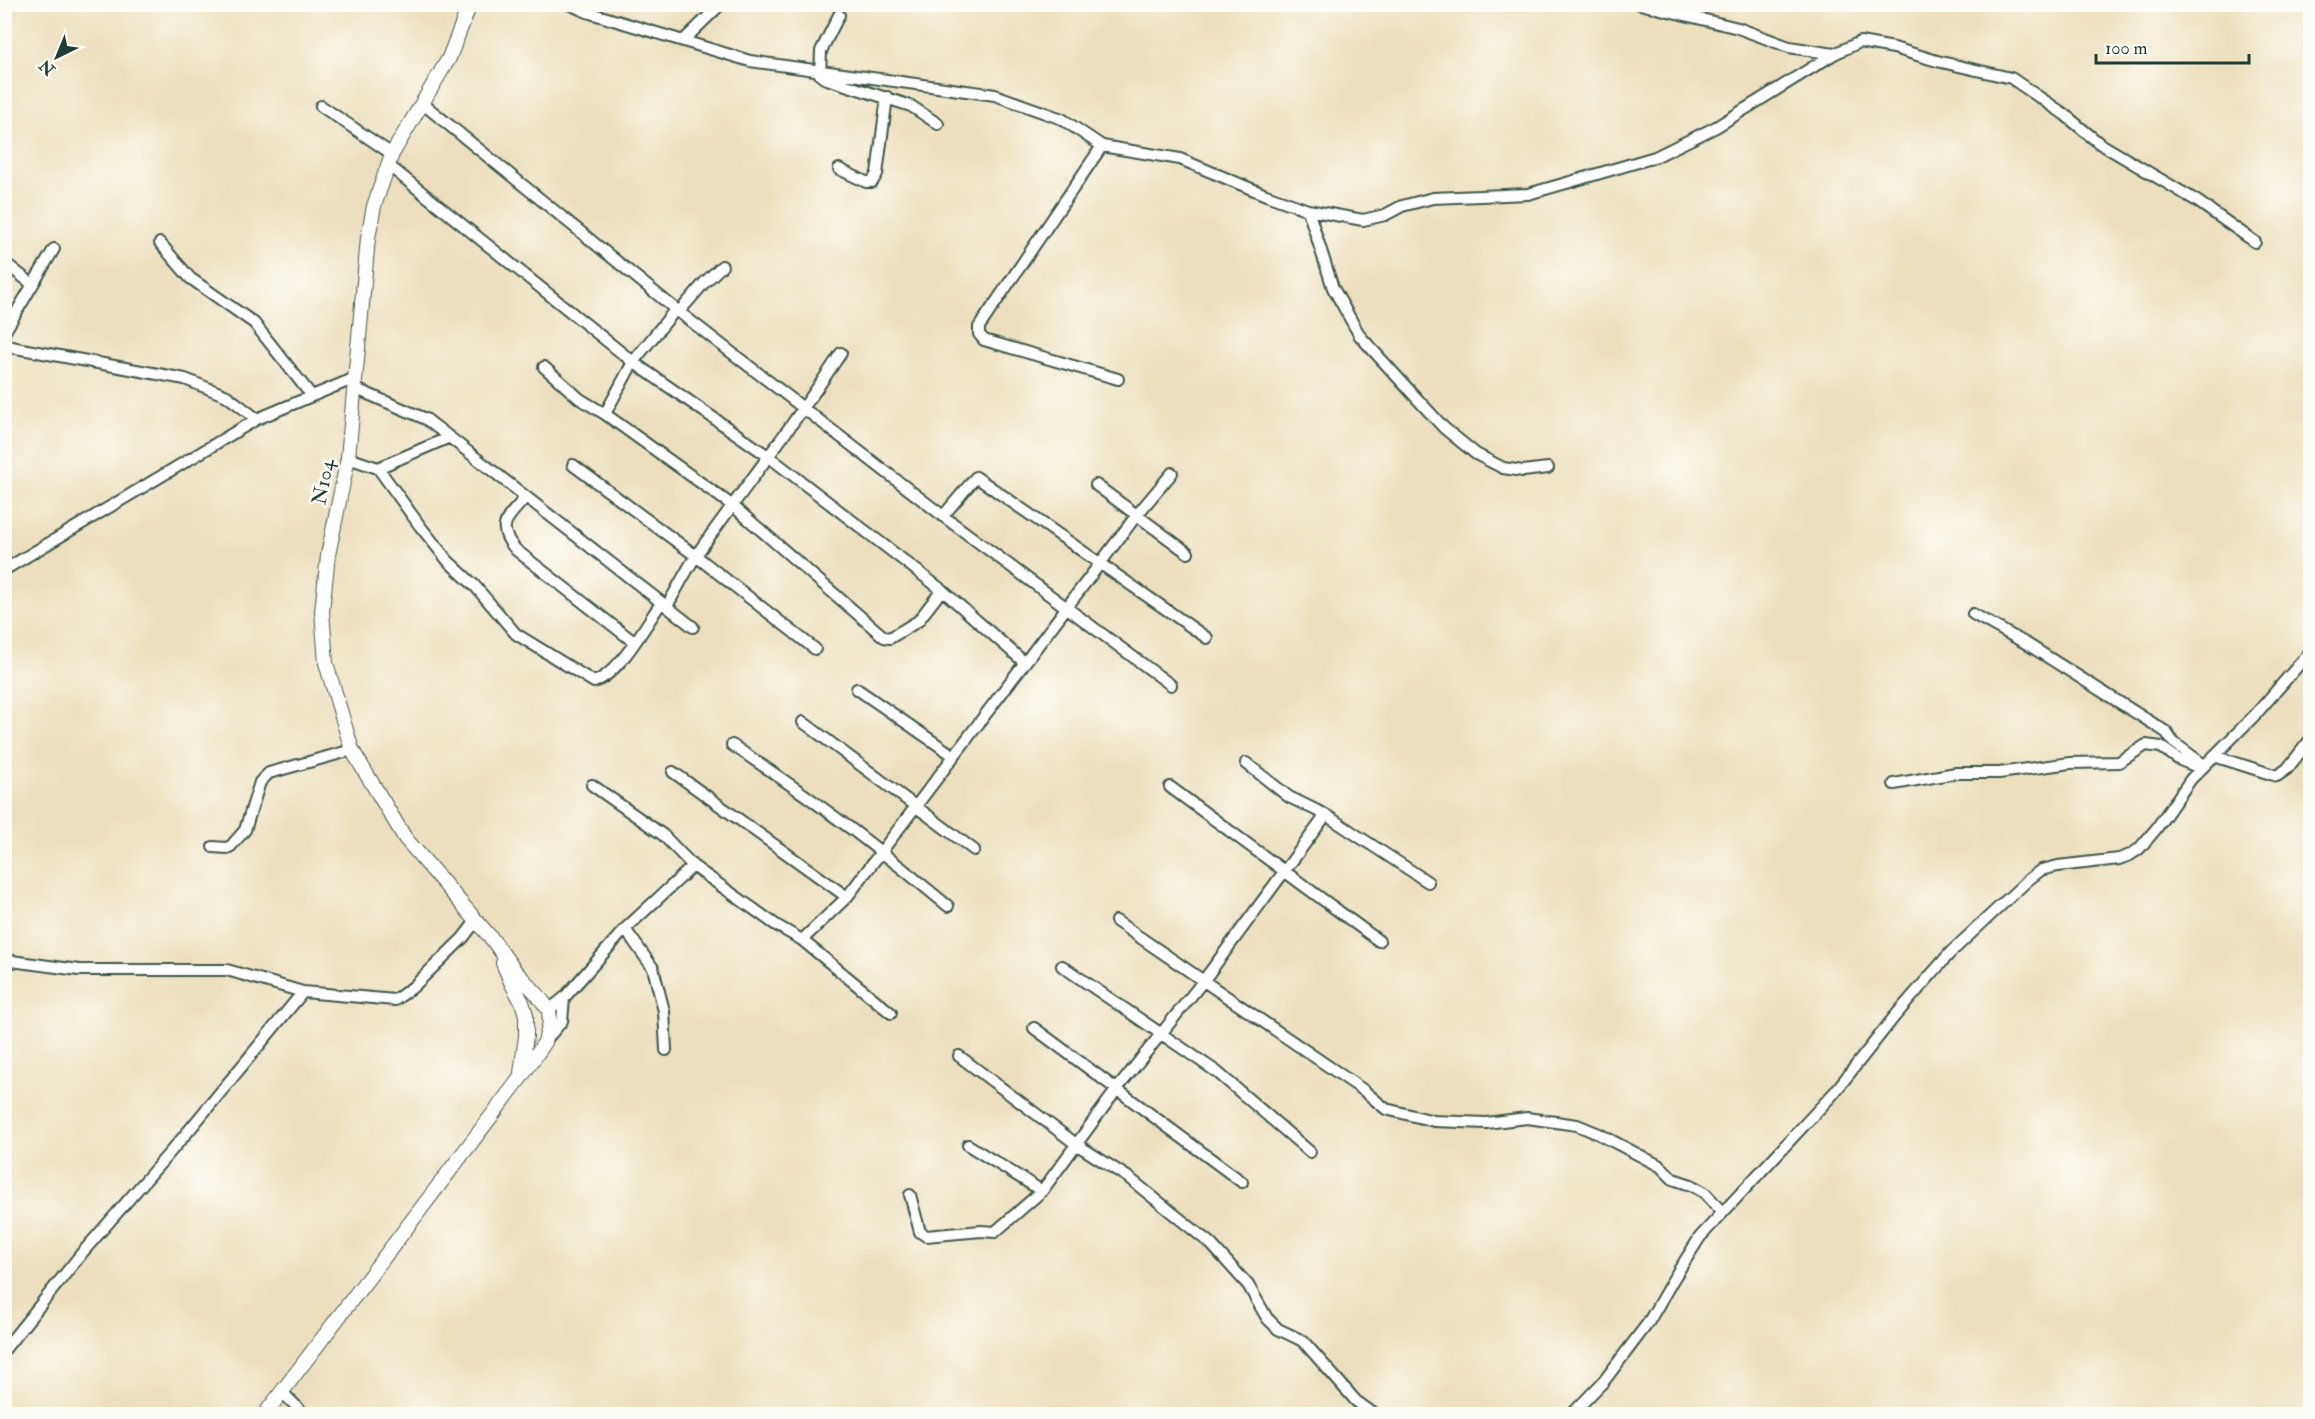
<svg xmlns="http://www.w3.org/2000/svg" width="2315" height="1419" font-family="'IM FELL Double Pica',serif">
  <rect width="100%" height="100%" fill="#fdfcf7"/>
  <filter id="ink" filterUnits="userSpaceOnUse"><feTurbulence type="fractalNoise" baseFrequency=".0167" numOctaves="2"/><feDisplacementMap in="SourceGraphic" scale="12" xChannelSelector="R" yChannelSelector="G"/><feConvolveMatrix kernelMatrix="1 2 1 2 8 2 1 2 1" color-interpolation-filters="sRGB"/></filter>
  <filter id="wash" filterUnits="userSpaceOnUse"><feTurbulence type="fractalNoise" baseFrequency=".008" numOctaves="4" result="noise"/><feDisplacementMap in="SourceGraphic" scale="24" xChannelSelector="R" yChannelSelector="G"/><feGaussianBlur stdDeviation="1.35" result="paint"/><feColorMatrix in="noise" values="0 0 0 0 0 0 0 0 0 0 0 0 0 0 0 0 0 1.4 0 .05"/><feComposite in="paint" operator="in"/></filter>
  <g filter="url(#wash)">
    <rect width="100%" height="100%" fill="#ecdfbd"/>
  </g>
  <g filter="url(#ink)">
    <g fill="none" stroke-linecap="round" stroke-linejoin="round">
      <!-- minor casing -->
      <g stroke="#3e5549" stroke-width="14">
        <path id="minor" d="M569 4 587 12 750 61 995 95 1062 119 1102 146 1180 159 1266 195 1308 210 1333 288 1360 336 1410 391 1444 428 1476 454 1503 468 1523 471 1548 468
          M1640 4 1738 28 1789 47 1834 54 1860 42 1894 48 1937 61 2011 78 2064 114 2099 143 2197 201 2255 242
          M839 15 821 51 820 75 824 78 911 106 938 124
          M683 41 721 4
          M422 103 679 312 943 516 1171 685
          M321 106 392 154
          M1102 146 979 327V334L984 340 1118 379
          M388 165 633 362 768 456 942 590 1024 662
          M839 169 866 182H872L877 174 887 97
          M1308 210 1363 220 1385 215 1402 206 1433 198 1528 194 1570 182 1655 157 1716 127 1834 54
          M160 243 190 278 254 323 311 395
          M4 262 32 284
          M679 312 704 283 722 266
          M4 333 54 249
          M4 344 16 348 185 379 227 396 257 419
          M544 367 580 399 605 414 733 506 884 637 890 638 918 621 942 590
          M354 388 426 419 693 627
          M605 414 633 362 676 309
          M348 458 378 468 420 526 448 561 475 586 516 634 594 682C620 673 645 626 661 603
          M573 465 696 556 815 649
          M378 468 450 437
          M1096 485 1188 553
          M526 497C508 518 494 525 516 550L634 642
          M943 516 976 477 1207 638
          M4 570 257 419 355 378
          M667 606C677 589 686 571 697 554 745 487 796 422 841 353
          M1973 614 2027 644 2152 723 2166 732 2173 742 2204 765
          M857 689 954 756
          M803 722 974 850
          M732 745C808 795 879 848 948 906
          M2214 756 2277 776 2287 769 2310 740
          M1246 763 1289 797 1326 815
          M673 772 847 897
          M1894 784 1956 773H1999L2070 763 2119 762 2146 745 2161 747 2178 759 2200 768
          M592 785 663 835 693 866 776 925 802 940 891 1013
          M1170 787 1379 941
          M213 847 227 848 231 846 245 830 260 782 269 773 352 750
          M1116 921 1363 1090 1386 1109 1434 1121 1486 1123 1527 1118 1577 1125 1599 1134 1660 1166 1673 1179 1691 1185 1705 1193 1722 1212
          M625 929 653 968 664 1011 666 1050
          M802 940 847 897 1136 516 1172 473
          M4 960 79 970H227L303 992 395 1000 413 987 463 938 476 921
          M1062 966 1217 1072 1310 1152
          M549 1010 564 998 625 929 693 866
          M1034 1028 1242 1182
          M546 1040 562 1021 564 998
          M959 1056 1076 1144 1129 1178 1211 1244 1248 1285 1267 1318 1278 1329 1303 1341 1356 1401 1374 1414
          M968 1145 1042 1191
          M910 1195 920 1232 926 1236 981 1231 995 1232 1042 1191 1117 1089 1204 980 1326 815 1428 882
          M4 1350 82 1253 186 1134 303 992
          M282 1392 304 1414
          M1572 1414 1604 1381 1648 1323 1674 1278 1700 1237 1834 1093 1895 1016 1950 953 2028 880 2041 870 2058 866 2119 859 2130 855 2139 849 2156 829 2191 779 2256 714 2310 652"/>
      </g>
      <!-- tertiary casing -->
      <g stroke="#3e5549" stroke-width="16">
        <path id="tertiary" d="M503 963 512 984 522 1002 526 1015V1036L521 1073
          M265 1414 521 1077 545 1042 550 1022 549 1010 537 994 515 971 492 939 405 838 352 750 326 663 322 611 328 555 348 458 368 238 374 206 392 154 449 58 470 4"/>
      </g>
      <!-- minor -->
      <use href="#minor" stroke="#fff" stroke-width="10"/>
      <!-- tertiary -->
      <use href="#tertiary" stroke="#fff" stroke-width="14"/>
    </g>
  </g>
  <g text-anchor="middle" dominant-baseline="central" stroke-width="5" stroke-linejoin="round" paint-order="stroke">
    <!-- street labels -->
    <g font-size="20" fill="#1f3d34" stroke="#fdfcf7">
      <text transform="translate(323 482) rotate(-79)">N104</text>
    </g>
  </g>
  <!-- margin -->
  <rect width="2315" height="1419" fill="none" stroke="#fdfcf7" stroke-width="24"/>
  <!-- north arrow -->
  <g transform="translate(57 57) rotate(223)" stroke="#fdfcf7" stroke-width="4.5" paint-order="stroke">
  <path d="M0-4.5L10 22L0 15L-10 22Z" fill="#1f3d34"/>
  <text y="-9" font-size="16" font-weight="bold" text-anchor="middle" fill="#1f3d34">N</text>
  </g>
  <!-- scale -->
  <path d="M2096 54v9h153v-9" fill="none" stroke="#1f3d34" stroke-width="3"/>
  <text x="2105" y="54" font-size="18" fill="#1f3d34" stroke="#fdfcf7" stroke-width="4.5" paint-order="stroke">100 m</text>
</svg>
